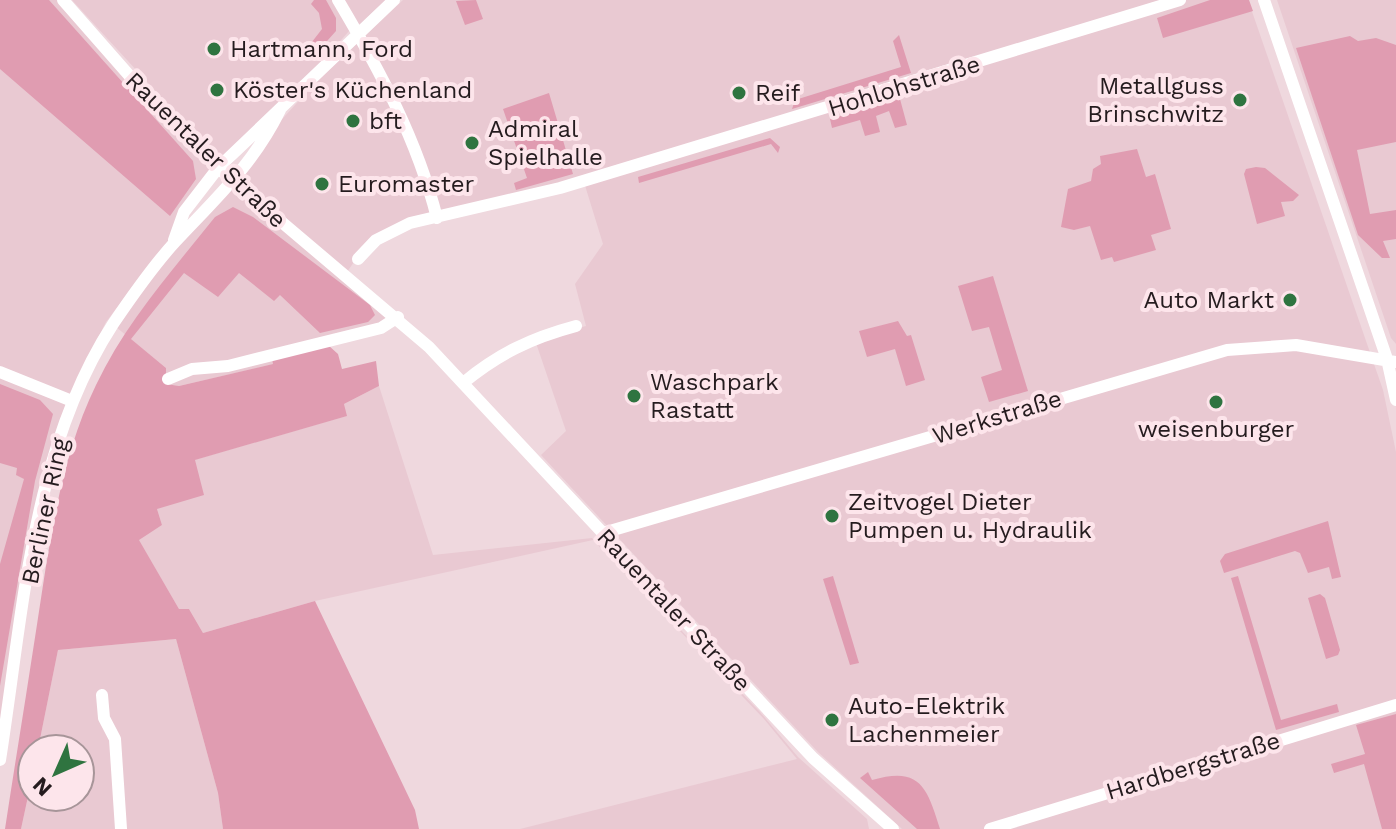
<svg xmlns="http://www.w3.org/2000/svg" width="1396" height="829" font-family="'Work Sans',sans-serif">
  <rect width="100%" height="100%" fill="#efd8de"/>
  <!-- built -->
  <path fill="#e9c9d2" d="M0 0H60L219 174 106 322 74 386 55 440 0 744Z
    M72 0H332L350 30 227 169Z
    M343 0H386L359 25Z
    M403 0H1248L1383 390 1396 452V829H902L818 752 541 455 566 431 535 340 586 326 575 284 603 244 583 179 412 220 363 249 347 272 232 174 316 82Z
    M1277 0H1396V344L1391 338Z
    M227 181 316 257 401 320 273 359 274 364 179 386 166 384V368L116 327 162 261Z
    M379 386 433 555 592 538 760 712 798 757 867 819 869 829H520L797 759 764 719 593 540 315 601 203 633 189 609H179L138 539 162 525 157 509 194 460 346 416 344 404Z
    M176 639 218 793 223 829H21L32 778V797H80V749H38L58 650Z"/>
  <!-- green -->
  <path fill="#e09cb1" d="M0 0H49L193 161 196 179 170 216 0 69Z
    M314 0H326L336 18V31L311 59 301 56 322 29 319 13 311 4Z
    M476 0 483 19 465 25 456 1Z
    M1210 0H1249L1253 11 1163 38 1157 18Z
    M899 35 911 73 792 109 795 100 901 67 893 41Z
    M1350 36 1358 41 1376 38 1396 45V142L1357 150 1370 214 1396 210V239L1383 241 1390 258H1382L1358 235 1296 48Z
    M549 93 573 174 516 190 514 183 527 178 503 109Z
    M900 99 907 125 895 128 889 111 876 116 880 132 865 136 860 120 832 128 830 119Z
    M770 138 780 147 778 153 771 144 639 183 638 177Z
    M1137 149 1146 177 1155 174 1171 229 1151 235 1156 250 1114 262 1112 257 1101 260 1090 226 1074 230 1061 227 1068 189 1091 181 1093 169 1101 164 1100 156Z
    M1256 167 1265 168 1299 195 1293 201 1281 202 1285 216 1257 224 1244 174 1246 169Z
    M233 207 253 217 370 305 375 315 368 322 320 333 280 295 274 301 239 273 218 297 184 273 131 339 166 368V384L179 386 273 364 272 358 328 345 338 354 342 369 376 361 379 386 344 404 347 416 195 460 204 495 157 509 162 525 139 540 179 609H189L203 633 315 601 415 810 419 829H223L218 793 176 639 58 650 38 749H32V778L21 829H5C15 763 26 697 36 631 49 548 59 461 96 385 126 322 172 271 215 217Z
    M993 276 1028 391 989 402 981 377 1002 370 989 327 972 331 958 286Z
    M898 321 907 336 911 335 925 380 906 386 895 349 867 357 859 331Z
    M0 384 40 400 53 414 35 481 0 686V564L24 479 16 475 17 468 0 463Z
    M1328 521 1341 577 1332 579 1329 567 1308 573 1300 553 1295 551 1224 573 1220 561 1225 554Z
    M833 576 859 663 850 665 823 579Z
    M1238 576 1281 720 1337 704 1339 712 1276 730 1231 578Z
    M1320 594 1325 598 1340 650 1338 655 1326 659 1308 598Z
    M1396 714V829H1382L1364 764 1334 773 1331 764 1365 754 1356 725Z
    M868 772 872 780C920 766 927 787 940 829H917L860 778Z"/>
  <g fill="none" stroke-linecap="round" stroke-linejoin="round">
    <!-- minor -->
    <path stroke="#fff" stroke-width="12" d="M63 0 156 106 218 168 429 347 813 758 893 829
      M338 0C379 69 417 139 437 218
      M1264 0 1387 359 1396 400
      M174 240 184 212 218 168 394 0
      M358 259 376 240 410 223 560 188 1180 0
      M0 372 72 401
      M168 379 192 369 228 366 381 328 398 317
      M463 383C498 354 531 338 576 326
      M603 533 1227 350 1296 345 1396 362
      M102 695 104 718 115 739 121 829
      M0 760C23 615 31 450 113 324 132 296 152 267 175 242 216 198 253 165 280 110
      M990 829 1396 705"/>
  </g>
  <!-- markers -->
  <g fill="#2f7440" stroke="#fde5eb" stroke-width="3">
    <circle cx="214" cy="49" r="8"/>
    <circle cx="217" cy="90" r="8"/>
    <circle cx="739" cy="93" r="8"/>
    <circle cx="1240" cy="100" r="8"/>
    <circle cx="353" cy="121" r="8"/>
    <circle cx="472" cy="143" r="8"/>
    <circle cx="322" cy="184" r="8"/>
    <circle cx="1290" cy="300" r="8"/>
    <circle cx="634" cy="396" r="8"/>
    <circle cx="1216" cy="402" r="8"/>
    <circle cx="832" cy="516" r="8"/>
    <circle cx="832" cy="720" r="8"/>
  </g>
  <g text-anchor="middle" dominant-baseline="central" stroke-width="8" stroke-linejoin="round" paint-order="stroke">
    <!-- poi labels -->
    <g font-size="24" fill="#251c1f" stroke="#fde5eb" text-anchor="start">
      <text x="230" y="49">Hartmann, Ford</text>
      <text x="1224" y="86" text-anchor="end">Metallguss<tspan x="1224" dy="28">Brinschwitz</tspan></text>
      <text x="233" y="90">Köster's Küchenland</text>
      <text x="755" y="93">Reif</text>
      <text x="369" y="121">bft</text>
      <text x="488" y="129">Admiral<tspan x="488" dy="28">Spielhalle</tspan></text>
      <text x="338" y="184">Euromaster</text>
      <text x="1274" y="300" text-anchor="end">Auto Markt</text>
      <text x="650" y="382">Waschpark<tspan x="650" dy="28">Rastatt</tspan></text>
      <text x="1216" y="429" text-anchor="middle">weisenburger</text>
      <text x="848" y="502">Zeitvogel Dieter<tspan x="848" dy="28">Pumpen u. Hydraulik</tspan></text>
      <text x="848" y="706">Auto-Elektrik<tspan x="848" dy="28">Lachenmeier</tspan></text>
    </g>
    <!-- street labels -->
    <g font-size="24" fill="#251c1f" stroke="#fde5eb">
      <text transform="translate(904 86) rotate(-17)">Hohlohstraße</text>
      <text transform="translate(206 150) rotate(44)">Rauentaler Straße</text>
      <text transform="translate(997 417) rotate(-17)">Werkstraße</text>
      <text transform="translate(45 511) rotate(-78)">Berliner Ring</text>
      <text transform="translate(674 610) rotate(47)">Rauentaler Straße</text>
      <text transform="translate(1193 766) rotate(-17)">Hardbergstraße</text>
    </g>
  </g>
  <!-- north arrow -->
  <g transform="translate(56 773) rotate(225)"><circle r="38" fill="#fde5eb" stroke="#a79599" stroke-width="2"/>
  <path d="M0-6L14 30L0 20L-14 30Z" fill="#2f7440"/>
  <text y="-12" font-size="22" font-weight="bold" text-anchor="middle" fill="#251c1f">N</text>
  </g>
</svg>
